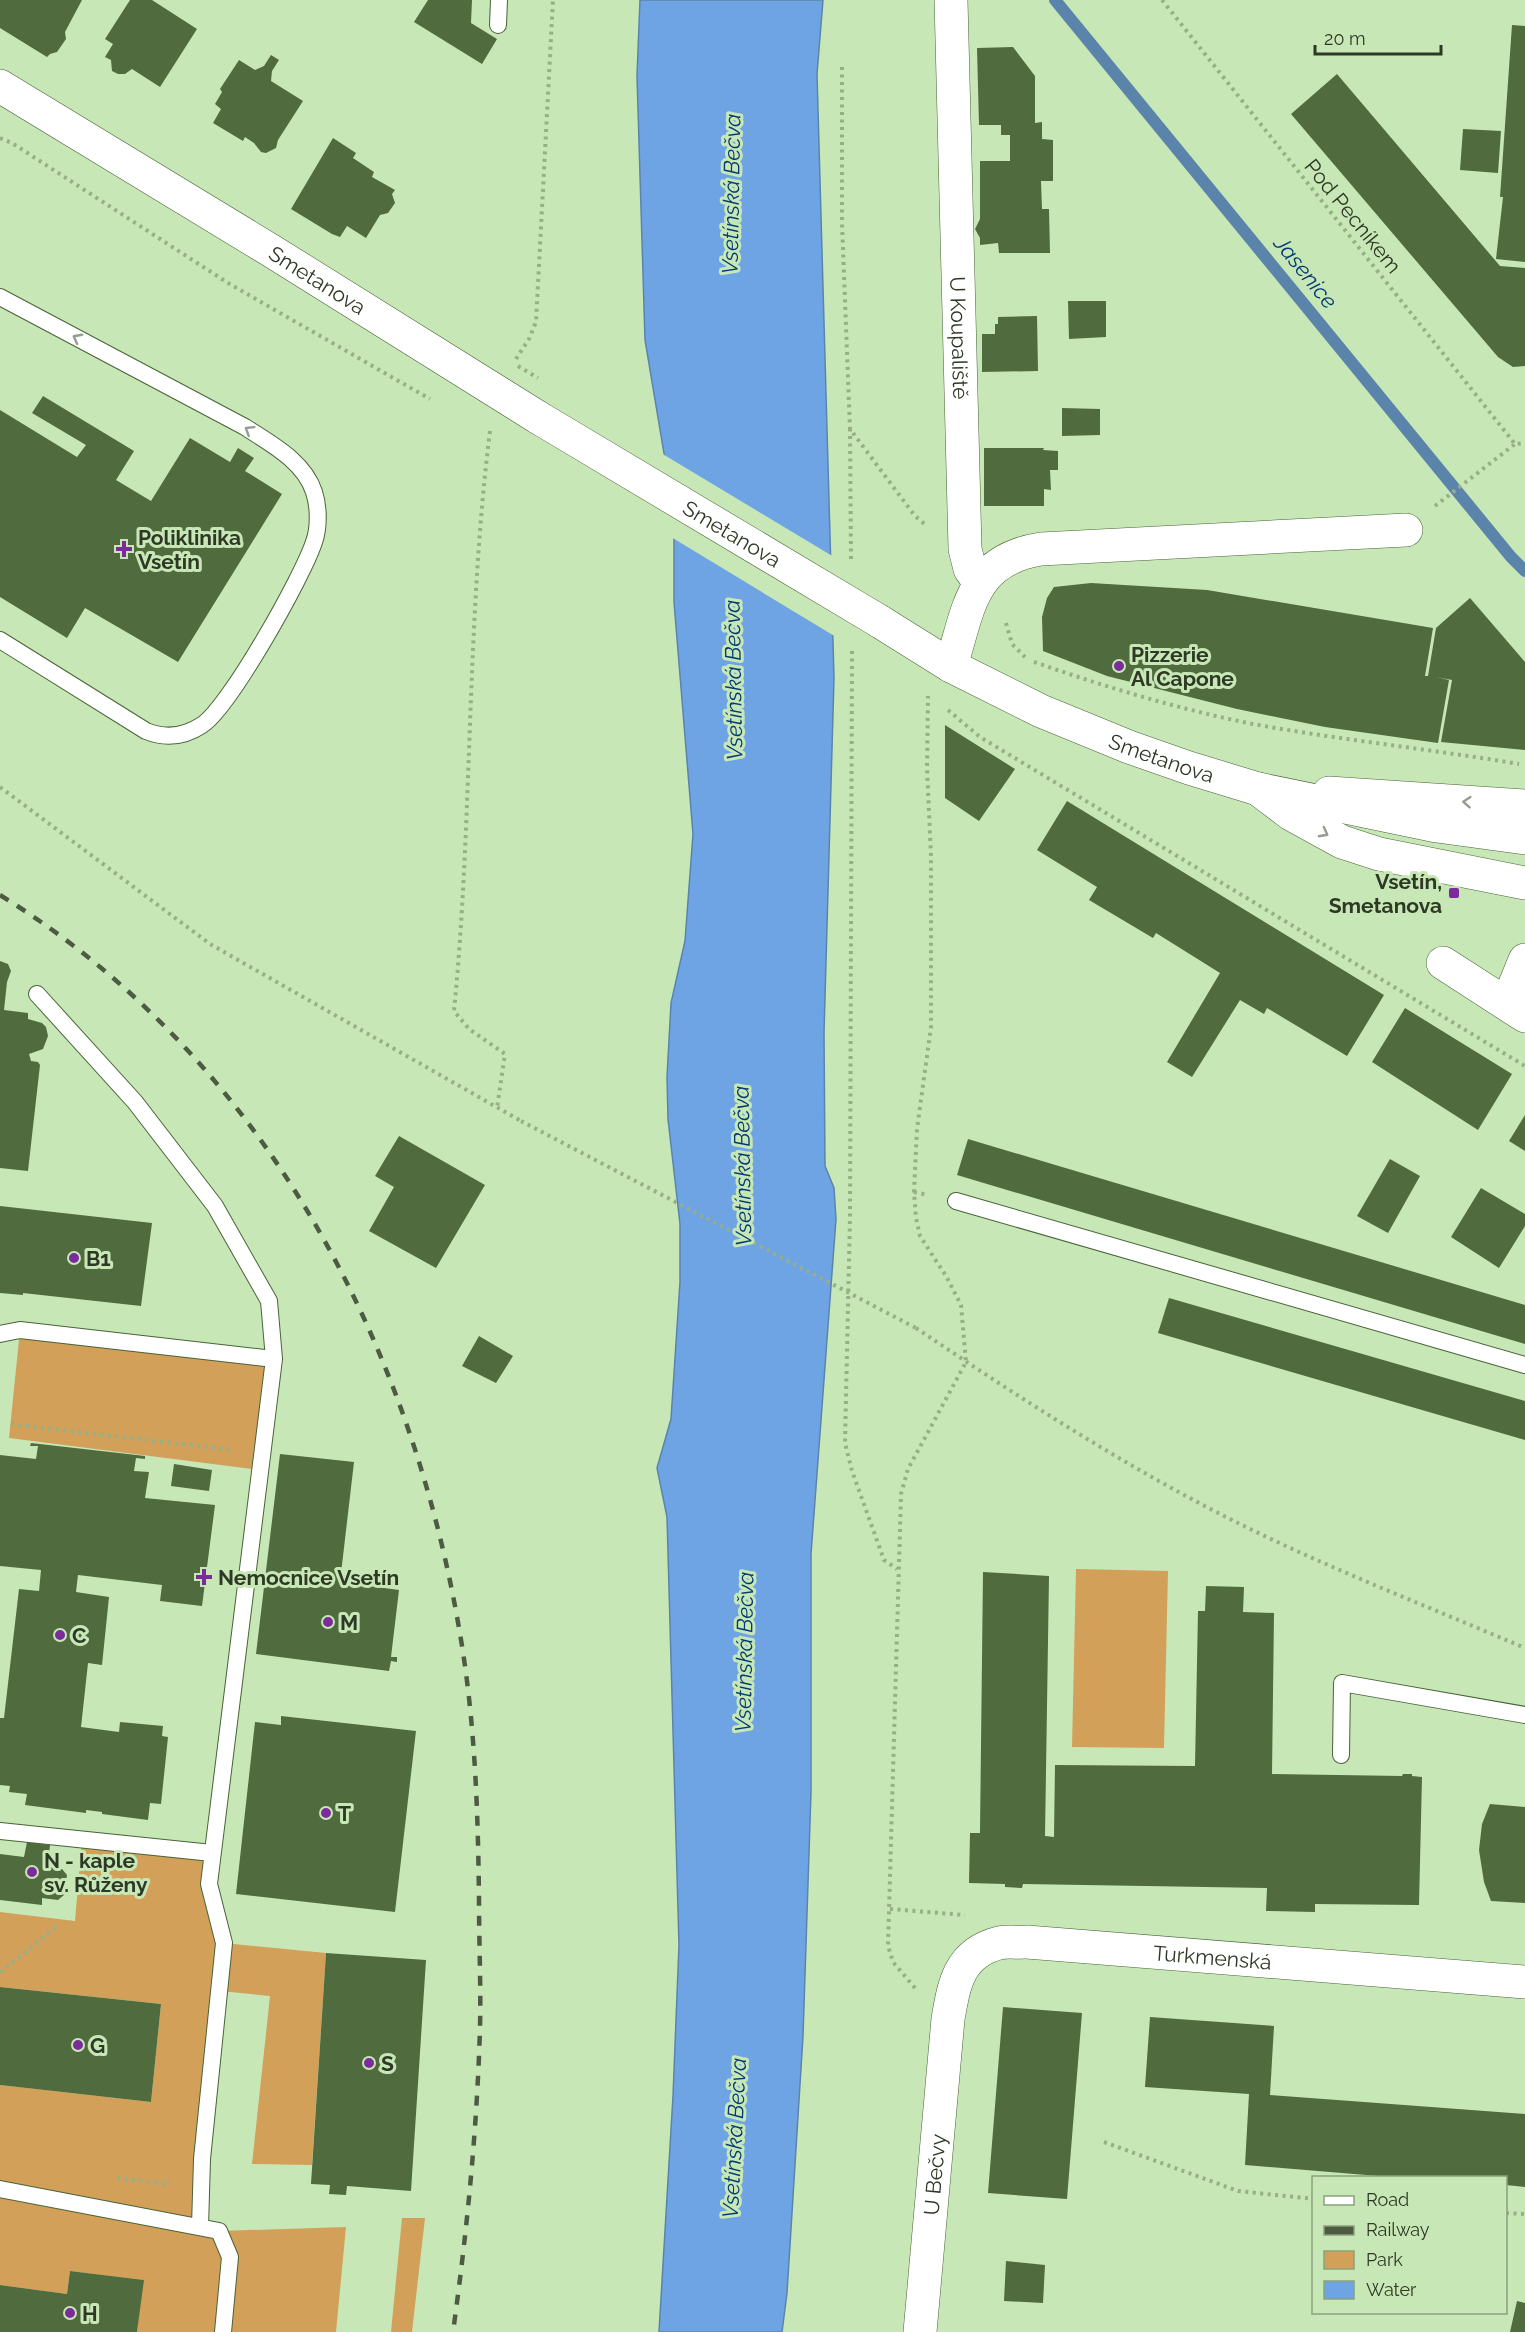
<svg xmlns="http://www.w3.org/2000/svg" width="1525" height="2332" font-family="Raleway,sans-serif">
  <rect width="100%" height="100%" fill="#c8e7b6"/>
  <!-- green -->
  <path fill="#d3a05a" d="M20 1330 274 1359 260 1470 9 1438Z
    M1076 1569 1168 1571 1164 1748 1072 1747Z
    M82 1839 212 1853 224 1943 326 1953 312 2165 252 2164 270 1996 220 1991 200 2227 219 2231 346 2227 336 2332H137L143 2280 70 2271 67 2294 0 2285V2085L151 2102 161 2004 0 1987V1912L75 1921Z
    M402 2218H425L412 2332H391Z"/>
  <!-- water -->
  <path fill="#6fa4e4" stroke="#5b84ab" stroke-width="1.5" d="M640 0H823L817 74 834 678 824 1033 825 1166 834 1188 836 1219 811 1554V1792L803 2036 787 2293 782 2332H659L673 2096 679 1945 667 1517 657 1468 671 1419 680 1282V1224L668 1119 667 1077 671 1003 685 941 693 834 674 602V513L645 340 637 76Z"/>
  <!-- pier -->
  <path fill="#c8e7b6" d="M661 453 834 557 836 637 671 537V513Z"/>
  <g fill="none" stroke-linecap="round" stroke-linejoin="round">
    <!-- stream -->
    <path stroke="#5b84ab" stroke-width="12" d="M1055 0 1511 557 1525 571"/>
  </g>
  <!-- building -->
  <path fill="#506b3e" d="M0 0H82L65 32 66 39 57 52 50 54 47 57 0 28Z
    M130 0H152L197 29 160 87 132 69 125 74H118L112 71 111 60 105 57 113 44 105 39Z
    M428 0H472L471 23 497 39 482 64 414 22Z
    M1512 25 1525 26V262L1496 259 1503 197H1500Z
    M1013 47 1035 76V123L1042 122V139L1053 140V181H1041L1042 209H1049L1050 253H999L998 243 980 245V238L975 229 980 219V161H1010V135H1001V125H979L977 48Z
    M271 55 279 60 272 71 271 81 303 101 278 140 276 148 266 153 261 152 254 143 245 137 243 141 213 123 221 109 215 104 222 92 220 89 239 60 255 70 264 66Z
    M1337 74 1500 266 1525 268V366L1513 367 1498 357 1291 114Z
    M1463 129 1501 131 1498 173 1460 170Z
    M333 138 356 153 353 158 374 172 372 177 395 190 392 194 395 203 388 213 380 215 366 238 347 226 340 237 332 234 291 209Z
    M1068 301H1106V337L1069 339Z
    M1037 316 1038 371 982 372V334H995V324H998V317Z
    M43 396 134 451 116 480 151 501 190 438 230 462 238 448 254 458 245 471 282 494 178 662 85 608 67 638 0 597V410L77 457 86 445 32 413Z
    M1062 408 1100 409V435L1062 436Z
    M984 448H1044L1043 450 1058 451V470H1050L1051 490 1044 489V506H984Z
    M1091 583 1207 590 1433 628 1425 676H1428L1436 628 1470 598 1525 662V750L1441 742 1452 680 1436 677 1449 680 1438 743 1325 727 1237 709 1107 676 1043 651 1042 617 1047 598 1054 587Z
    M945 725 1015 769 979 821 945 798Z
    M1067 801 1384 995 1347 1056 1267 1008 1264 1014 1240 1000 1192 1077 1167 1062 1220 973 1156 933 1153 938 1089 900 1097 887 1037 850Z
    M0 961 8 964 11 971 7 982 4 1010 28 1013V1019L42 1023 46 1027 48 1036 43 1049 29 1054 31 1061 38 1062 40 1065 28 1171 0 1168Z
    M1405 1008 1512 1074 1478 1130 1372 1062Z
    M1525 1115V1151L1509 1141Z
    M399 1136 485 1185 436 1268 369 1231 394 1187 375 1176Z
    M968 1139 1525 1305V1344L957 1175Z
    M1390 1159 1420 1176 1388 1233 1357 1216Z
    M1481 1188 1525 1214V1226L1499 1268 1451 1237Z
    M0 1206 152 1223 141 1306 23 1293V1295L0 1293Z
    M1169 1298 1525 1401V1440L1158 1333Z
    M479 1336 513 1356 496 1383 462 1366Z
    M31 1443 145 1456V1459L136 1458 134 1471 149 1472 145 1498 215 1505 202 1606 160 1601 162 1585 78 1575 76 1592 109 1597 102 1665 88 1663 81 1727 119 1732 120 1722 163 1726 162 1736 168 1737 161 1804 150 1803 148 1820 102 1814V1812L86 1810V1813L25 1805 27 1794 9 1792 10 1786 0 1785V1718H4L19 1589 39 1591 41 1570 0 1566V1455L36 1459 38 1446H30Z
    M280 1454 354 1462 340 1582 399 1590 391 1657H397V1662L391 1661 389 1671 256 1654Z
    M174 1464 212 1470 209 1491 171 1486Z
    M983 1572 1049 1576 1045 1836 1054 1837 1055 1765 1195 1766 1198 1611H1205L1206 1586 1244 1587 1243 1612 1274 1613 1272 1774 1402 1776 1403 1774H1412V1776L1422 1777 1419 1905 1315 1904V1912L1266 1911 1267 1888 1023 1884 1022 1888 1005 1887V1884L969 1883 970 1833H980Z
    M281 1716 416 1731 395 1912 236 1894 255 1722 281 1725Z
    M1490 1804 1525 1807V1903L1491 1901 1484 1882 1479 1850 1482 1824Z
    M27 1842 50 1845 49 1854H55L60 1858 61 1863 58 1869H62L67 1875 64 1895 58 1900 42 1898V1905L0 1900V1854L24 1857Z
    M326 1953 426 1960 411 2191 347 2186 346 2195 329 2194 330 2185 311 2184Z
    M0 1987 161 2004 151 2102 0 2085Z
    M1003 2007 1082 2013 1067 2199 988 2193Z
    M1150 2017 1274 2026 1270 2095 1525 2114V2187L1506 2185V2178H1402L1245 2165 1249 2094 1145 2087Z
    M1006 2261 1045 2265 1043 2303 1004 2301Z
    M70 2271 144 2280 137 2332H0V2285L67 2294Z
    M1517 2301 1525 2303V2332H1510Z"/>
  <g fill="none" stroke-linecap="round" stroke-linejoin="round">
    <!-- service casing -->
    <g stroke="#486337" stroke-width="18">
      <path id="service" d="M498 25 499 0
        M0 297 245 427C271 444 304 461 314 492 319 507 319 528 314 542 303 576 229 708 202 725 184 737 166 739 146 731L0 640
        M37 994 135 1102 215 1206 269 1301 274 1359 209 1884 224 1943 202 2159 200 2227
        M956 1201 1525 1365
        M0 1334 20 1330 274 1359
        M1341 1755 1342 1683 1525 1715
        M0 1831 212 1853
        M0 2189 219 2231 230 2257 223 2332"/>
    </g>
    <!-- minor casing -->
    <g stroke="#486337" stroke-width="34">
      <g id="minor">
        <path id="s1" d="M951 0 965 549 970 569 980 583"/>
        <path d="M951 666C969 608 971 560 1041 549L1406 530"/>
        <path d="M1258 789 1291 814 1342 842 1379 854 1525 883"/>
        <path d="M1329 793 1525 806"/>
        <path d="M1443 963 1525 1016"/>
        <path d="M1507 1004 1525 960"/>
        <path id="s2" d="M920 2332 948 2019C954 1984 959 1953 999 1943 1008 1941 1019 1943 1027 1942L1525 1982"/>
      </g>
    </g>
    <!-- tertiary casing -->
    <g stroke="#486337" stroke-width="34">
      <g id="tertiary">
        <path id="s3" d="M0 86 270 250 539 418"/>
        <path id="s4" d="M879 621 951 666 1041 711 1129 747 1189 768 1258 789 1437 826 1525 838"/>
      </g>
    </g>
    <!-- path -->
    <path stroke="#96af87" stroke-width="4" stroke-dasharray="3 4.5" stroke-linecap="butt" d="M1162 0 1515 444 1525 443
      M842 67V223L850 429
      M0 138 12 143 228 283 430 399
      M516 359 529 339 536 322 553 0
      M490 431C466 623 473 818 454 1011L469 1029 505 1054 497 1108
      M1435 506 1515 444
      M851 559 850 429 915 516 927 526
      M1006 623 1012 644 1025 657
      M852 651 850 1216 845 1443 852 1471 884 1560 897 1569
      M1034 662C1106 687 1178 709 1253 724 1341 740 1430 749 1519 764
      M948 710 980 737 1525 1066
      M0 787 210 944 521 1121
      M914 1192 928 1195
      M916 1328C1017 1396 1121 1464 1230 1519 1325 1567 1427 1606 1525 1648
      M11 1424 233 1450
      M890 1909 965 1915
      M0 1971H2L56 1927
      M915 1988 893 1962 888 1946 901 1494 908 1469 966 1362 961 1305 946 1276 920 1236 916 1218 914 1192 917 1129 931 1027V856L927 768 928 696
      M1104 2142 1238 2191 1314 2199
      M117 2178 164 2184 170 2181
      M1506 2213 1525 2214"/>
    <!-- service -->
    <use href="#service" stroke="#fff" stroke-width="16"/>
    <!-- minor -->
    <use href="#minor" stroke="#fff" stroke-width="33"/>
    <!-- tertiary -->
    <use href="#tertiary" stroke="#fff" stroke-width="33"/>
    <!-- rail -->
    <path stroke="#4c5b42" stroke-width="4.5" stroke-dasharray="10 10" stroke-linecap="butt" d="M0 895C259 1055 408 1334 459 1628 475 1718 478 1809 479 1900 479 1943 481 1986 480 2028 477 2130 467 2231 453 2332"/>
    <!-- tertiary-bridge casing -->
    <g stroke="#486337" stroke-width="34" stroke-linecap="butt">
      <g id="tertiary-bridge">
        <path id="s5" d="M539 418 879 621"/>
      </g>
    </g>
    <!-- path-bridge -->
    <path stroke="#96af87" stroke-width="4" stroke-dasharray="3 4.5" stroke-linecap="butt" d="M518 366 538 378
      M521 1121 916 1328"/>
    <!-- tertiary-bridge -->
    <use href="#tertiary-bridge" stroke="#fff" stroke-width="33"/>
  </g>
  <!-- one-way arrows -->
  <defs><path id="oneway-chevron" d="M-2-3.5L2.5 0L-2 3.5" fill="none" stroke-width="1.6" stroke-linecap="round" stroke-linejoin="round" transform="scale(1.5)"/></defs>
  <g stroke="#969c92">
    <use href="#oneway-chevron" transform="translate(77 338) rotate(-152)"/>
    <use href="#oneway-chevron" transform="translate(249 430) rotate(-148)"/>
    <use href="#oneway-chevron" transform="translate(1467 802) rotate(-176)"/>
    <use href="#oneway-chevron" transform="translate(1324 833) rotate(28)"/>
  </g>
  <!-- markers -->
  <g fill="#7b2b9c" stroke="#c8e7b6" stroke-width="2">
    <path d="M121 540h6v6h6v6h-6v6h-6v-6h-6v-6h6z"/>
    <circle cx="1119" cy="666" r="6"/>
    <rect x="1448" y="887" width="12" height="12" rx="3"/>
    <circle cx="74" cy="1258" r="6"/>
    <path d="M201 1568h6v6h6v6h-6v6h-6v-6h-6v-6h6z"/>
    <circle cx="328" cy="1622" r="6"/>
    <circle cx="60" cy="1635" r="6"/>
    <circle cx="326" cy="1813" r="6"/>
    <circle cx="32" cy="1872" r="6"/>
    <circle cx="78" cy="2045" r="6"/>
    <circle cx="369" cy="2063" r="6"/>
    <circle cx="70" cy="2313" r="6"/>
  </g>
  <g text-anchor="middle" dominant-baseline="central" stroke-width="6" stroke-linejoin="round" paint-order="stroke">
    <!-- street labels -->
    <g font-size="21" fill="#2d3925" stroke="#c8e7b6">
      <text transform="translate(1353 216) rotate(51)">Pod Pecníkem</text>
      <text stroke="none"><textPath href="#s3" startOffset="372">Smetanova</textPath></text>
      <text stroke="none"><textPath href="#s1" startOffset="338">U Koupaliště</textPath></text>
      <text stroke="none"><textPath href="#s5" startOffset="225">Smetanova</textPath></text>
      <text stroke="none"><textPath href="#s4" startOffset="315">Smetanova</textPath></text>
      <text stroke="none"><textPath href="#s2" startOffset="627">Turkmenská</textPath></text>
      <text stroke="none"><textPath href="#s2" startOffset="158">U Bečvy</textPath></text>
    </g>
    <!-- poi labels -->
    <g font-size="21" font-weight="bold" fill="#2d3925" stroke="#c8e7b6" text-anchor="start">
      <text x="138" y="537">Poliklinika<tspan x="138" dy="24">Vsetín</tspan></text>
      <text x="1131" y="654">Pizzerie<tspan x="1131" dy="24">Al Capone</tspan></text>
      <text x="1442" y="881" text-anchor="end">Vsetín,<tspan x="1442" dy="24">Smetanova</tspan></text>
      <text x="86" y="1258">B1</text>
      <text x="218" y="1577">Nemocnice Vsetín</text>
      <text x="340" y="1622">M</text>
      <text x="72" y="1635">C</text>
      <text x="338" y="1813">T</text>
      <text x="44" y="1860">N - kaple<tspan x="44" dy="24">sv. Růženy</tspan></text>
      <text x="90" y="2045">G</text>
      <text x="381" y="2063">S</text>
      <text x="82" y="2313">H</text>
    </g>
    <!-- water labels -->
    <g font-size="22" font-style="italic" fill="#003a74" stroke="#c8e7b6">
      <text transform="translate(731 194) rotate(-89)">Vsetínská Bečva</text>
      <text transform="translate(1306 272) rotate(51)">Jasenice</text>
      <text transform="translate(733 680) rotate(-91)">Vsetínská Bečva</text>
      <text transform="translate(742 1166) rotate(-91)">Vsetínská Bečva</text>
      <text transform="translate(744 1652) rotate(-89)">Vsetínská Bečva</text>
      <text transform="translate(734 2138) rotate(-87)">Vsetínská Bečva</text>
    </g>
  </g>
  <!-- legend -->
  <rect x="1312" y="2176" width="195" height="138" fill="#c8e7b6" stroke="#8aa17c" stroke-width="1.5"/>
  <rect x="1324" y="2196" width="30" height="9" fill="#ffffff" stroke="#8aa17c" stroke-width="1.5"/>
  <text x="1366" y="2206" font-size="18" fill="#2d3925">Road</text>
  <rect x="1324" y="2226" width="30" height="9" fill="#4c5b42" stroke="#8aa17c" stroke-width="1.5"/>
  <text x="1366" y="2236" font-size="18" fill="#2d3925">Railway</text>
  <rect x="1324" y="2251" width="30" height="18" fill="#d3a05a" stroke="#8aa17c" stroke-width="1.5"/>
  <text x="1366" y="2266" font-size="18" fill="#2d3925">Park</text>
  <rect x="1324" y="2281" width="30" height="18" fill="#6fa4e4" stroke="#8aa17c" stroke-width="1.5"/>
  <text x="1366" y="2296" font-size="18" fill="#2d3925">Water</text>
  <!-- scale -->
  <path d="M1315 45v9h126v-9" fill="none" stroke="#2d3925" stroke-width="3"/>
  <text x="1324" y="45" font-size="18" fill="#2d3925" stroke="#c8e7b6" stroke-width="4.5" paint-order="stroke">20 m</text>
</svg>
